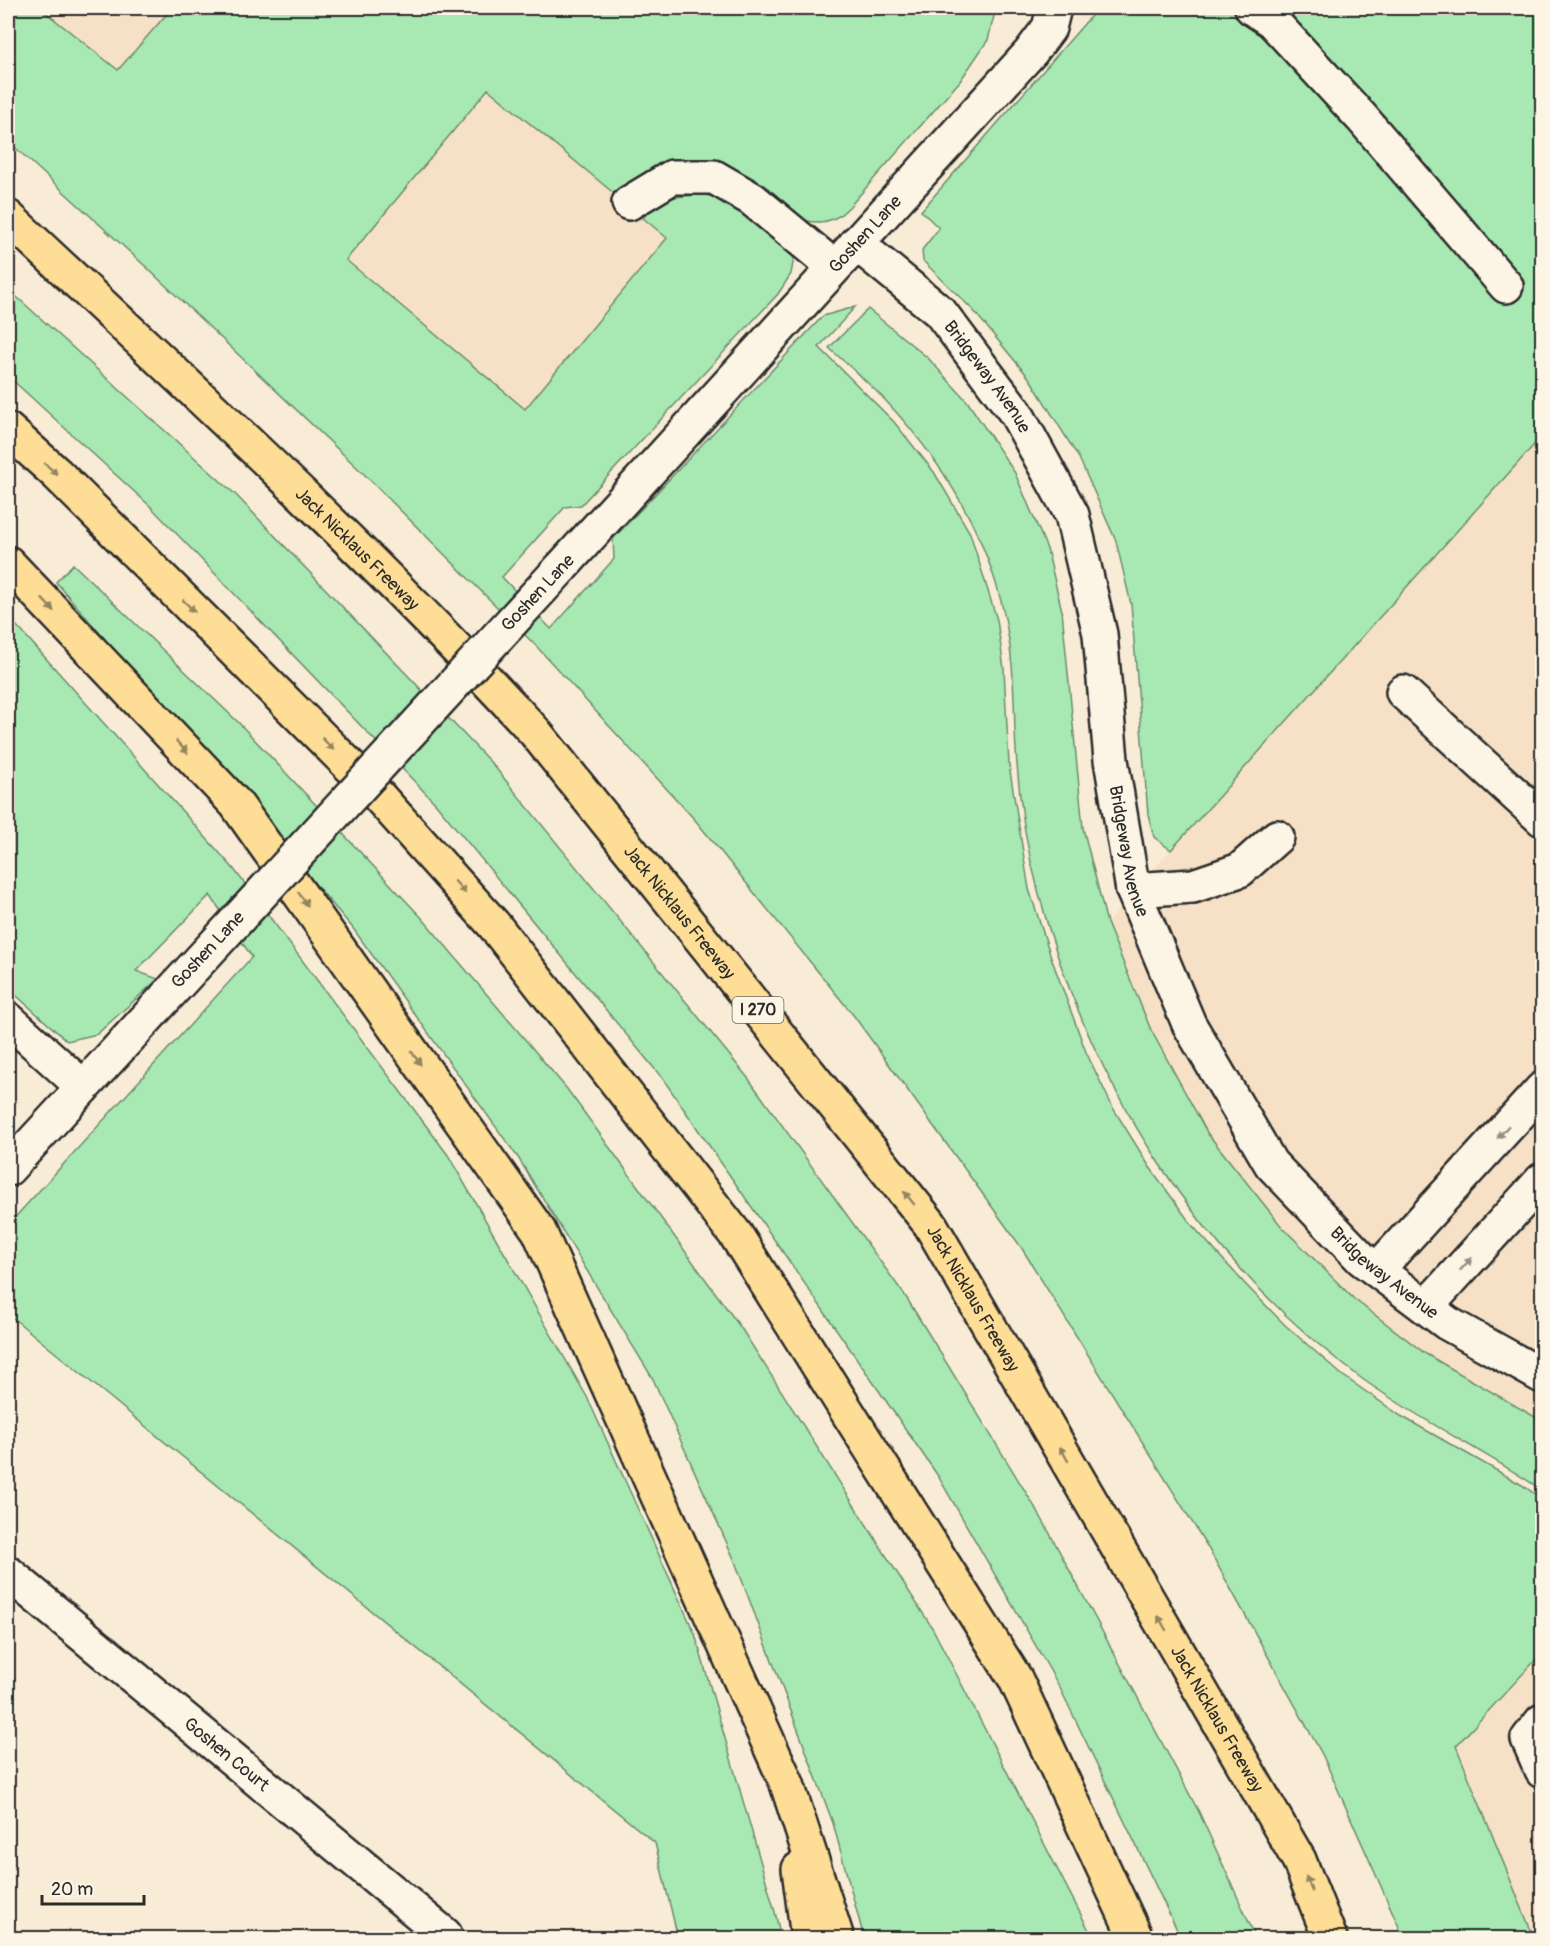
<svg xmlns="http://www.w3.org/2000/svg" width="1550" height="1946" font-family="Pangolin,sans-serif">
  <rect width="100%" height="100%" fill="#f9ecd7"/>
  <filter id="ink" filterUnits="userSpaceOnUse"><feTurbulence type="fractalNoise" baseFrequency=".0167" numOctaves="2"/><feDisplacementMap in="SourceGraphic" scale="12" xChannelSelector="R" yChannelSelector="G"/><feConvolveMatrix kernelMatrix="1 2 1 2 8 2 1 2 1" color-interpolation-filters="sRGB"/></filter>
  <g filter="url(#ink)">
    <!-- built -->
    <path fill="#f6e1c6" d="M40 8H172L118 70Z
      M488 89 668 238 525 410 345 260Z
      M1542 436V1421L1426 1354 1354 1299 1282 1227 1208 1134 1151 1030 1107 923 1204 811Z
      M8 1085 19 1101 8 1131Z
      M1542 1653V1938H1534L1456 1746Z"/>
    <!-- green -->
    <path fill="#a8e9b3" stroke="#6a8a6f" stroke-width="1.5" d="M8 8H40L118 70 172 8H996L988 40 960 81 850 206C846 210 840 216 835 218 801 234 772 200 749 180L622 200 488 89 346 260 525 409 667 238 643 218C655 203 666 197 686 196 692 196 698 194 704 195 741 198 769 234 794 258L791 274 778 294 581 505 565 507 502 577 551 629 614 559 613 539 823 316 855 307 819 347 894 422 934 472 970 533 997 620 1004 669 1009 765 1029 889 1052 960 1086 1052 1113 1108 1149 1166 1191 1224 1245 1284 1285 1325 1342 1375 1401 1416 1522 1485 1542 1499V1653L1456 1746 1534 1938H1404L1323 1756 1207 1546 1021 1247 854 1016 696 821 538 648 365 475 144 265 8 141Z
      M1098 8H1542V436L1171 850 1154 837 1148 814 1131 604 1116 541 1079 458 1030 379 973 310 923 261 922 250 939 228 921 211Z
      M8 289 236 495 494 766 748 1078 906 1297 1041 1517 1199 1812 1256 1938H1181L1059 1686 938 1476 663 1079 436 804 151 507 8 376Z
      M868 309 928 358 967 401 1015 473 1047 549 1062 611 1083 828 1107 923 1151 1030 1208 1134 1282 1227 1354 1299 1426 1354 1542 1421V1490C1483 1450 1419 1420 1361 1378 1200 1259 1088 1083 1038 890 1027 850 1020 806 1017 764 1014 731 1015 698 1012 665 1003 562 956 476 886 401 868 382 848 365 829 348Z
      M73 564 238 722 422 918 567 1089 741 1328 933 1629 1093 1938H864L833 1823 734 1559 653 1379 519 1159 352 927 56 582Z
      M8 616 233 868 448 1155 587 1397 695 1634 775 1912 781 1938H678L655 1843 8 1314V1225L252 957 210 895 136 971 158 979 97 1034 67 1041 8 988Z"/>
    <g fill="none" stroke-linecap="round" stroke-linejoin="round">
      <!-- minor casing -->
      <g stroke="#2b2b2b" stroke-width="38">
        <g id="minor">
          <path d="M1252 8 1272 21 1362 118 1506 286"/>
          <path d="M629 203 672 177H714L752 199 834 267"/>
          <path id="s1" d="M856 243 940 312 1016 413 1072 515 1100 634 1111 760 1133 890 1189 1024 1271 1164 1362 1259 1447 1323 1542 1376"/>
          <path id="s2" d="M560 569 1031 52 1049 28 1054 8"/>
          <path d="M1403 692 1542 819"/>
          <path d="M1133 890 1193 886 1240 870 1277 837"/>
          <path d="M8 1019 83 1087"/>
          <path d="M8 1169 192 969"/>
          <path d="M1377 1270 1542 1089"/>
          <path d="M1426 1307 1542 1180"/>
          <path id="s3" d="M8 1573 445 1935"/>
          <path d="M1542 1721 1528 1739 1542 1771"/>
        </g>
      </g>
      <!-- highway casing -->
      <g stroke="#2b2b2b" stroke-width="38">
        <g id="highway">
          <path id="s4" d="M8 217C187 385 369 551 535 732L930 1224 1299 1860 1330 1938"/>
          <path d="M8 430 57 474 364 780 494 925 736 1235 1015 1678 1136 1938"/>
          <path d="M8 563 236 804 539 1231 787 1784 837 1938"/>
          <path d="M799 1869 808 1938"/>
        </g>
      </g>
      <!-- minor -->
      <use href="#minor" stroke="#fcf5e5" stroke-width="33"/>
      <!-- highway -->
      <use href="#highway" stroke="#fedd96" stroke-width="33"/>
      <!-- minor-bridge casing -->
      <g stroke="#2b2b2b" stroke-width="38" stroke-linecap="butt">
        <path id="minor-bridge" d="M192 969 560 569"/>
      </g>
      <!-- minor-bridge -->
      <use href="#minor-bridge" stroke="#fcf5e5" stroke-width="33"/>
    </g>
    <!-- one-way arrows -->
    <defs><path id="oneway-solid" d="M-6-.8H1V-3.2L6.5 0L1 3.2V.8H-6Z" transform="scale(1.5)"/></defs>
    <g fill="#948460">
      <use href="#oneway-solid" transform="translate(51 469) rotate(43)"/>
      <use href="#oneway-solid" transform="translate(48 605) rotate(47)"/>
      <use href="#oneway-solid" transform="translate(189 606) rotate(45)"/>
      <use href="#oneway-solid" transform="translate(328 744) rotate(45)"/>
      <use href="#oneway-solid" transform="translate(182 747) rotate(47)"/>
      <use href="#oneway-solid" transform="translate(460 887) rotate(48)"/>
      <use href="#oneway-solid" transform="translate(303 899) rotate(55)"/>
      <use href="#oneway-solid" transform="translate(416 1058) rotate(55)"/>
      <use href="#oneway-solid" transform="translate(909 1198) rotate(-129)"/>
      <use href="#oneway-solid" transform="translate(1064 1454) rotate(-120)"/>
      <use href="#oneway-solid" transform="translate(1162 1623) rotate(-120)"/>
      <use href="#oneway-solid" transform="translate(1309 1884) rotate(-112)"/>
    </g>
    <g fill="#949088">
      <use href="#oneway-solid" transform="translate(1503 1132) rotate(132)"/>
      <use href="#oneway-solid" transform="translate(1466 1264) rotate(-47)"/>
    </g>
  </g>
  <g text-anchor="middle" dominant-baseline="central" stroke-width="4.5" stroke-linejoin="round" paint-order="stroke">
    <!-- shield labels -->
    <rect fill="#fcf5e5" stroke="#6a6863" stroke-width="1.5" x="732.5" y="997" width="51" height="26" rx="4.5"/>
    <g font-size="16" font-weight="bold" fill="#2b2b2b">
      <text x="758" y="1010">I 270</text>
    </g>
    <!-- street labels -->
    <g font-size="18" fill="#2b2b2b" stroke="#fcf5e5">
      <text stroke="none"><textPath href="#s2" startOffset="453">Goshen Lane</textPath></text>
      <text stroke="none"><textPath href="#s1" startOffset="189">Bridgeway Avenue</textPath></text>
      <text stroke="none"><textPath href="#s4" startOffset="482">Jack Nicklaus Freeway</textPath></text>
      <text transform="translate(538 593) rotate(-47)">Goshen Lane</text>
      <text stroke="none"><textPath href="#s1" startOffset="693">Bridgeway Avenue</textPath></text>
      <text stroke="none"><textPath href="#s4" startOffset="968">Jack Nicklaus Freeway</textPath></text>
      <text transform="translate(208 950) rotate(-47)">Goshen Lane</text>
      <text stroke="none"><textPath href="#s1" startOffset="1197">Bridgeway Avenue</textPath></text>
      <text stroke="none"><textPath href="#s4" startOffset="1454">Jack Nicklaus Freeway</textPath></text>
      <text stroke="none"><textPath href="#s4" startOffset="1940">Jack Nicklaus Freeway</textPath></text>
      <text stroke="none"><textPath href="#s3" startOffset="284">Goshen Court</textPath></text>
    </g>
  </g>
  <!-- margin -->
  <rect width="1550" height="1946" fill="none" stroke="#fcf5e5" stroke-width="30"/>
  <rect x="15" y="15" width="1520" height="1916" fill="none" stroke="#2b2b2b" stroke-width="2" filter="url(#ink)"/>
  <!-- scale -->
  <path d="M42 1895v9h102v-9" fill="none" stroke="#2b2b2b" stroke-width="3"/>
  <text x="51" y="1895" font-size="18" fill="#2b2b2b" stroke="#fcf5e5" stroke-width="4.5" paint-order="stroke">20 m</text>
</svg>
